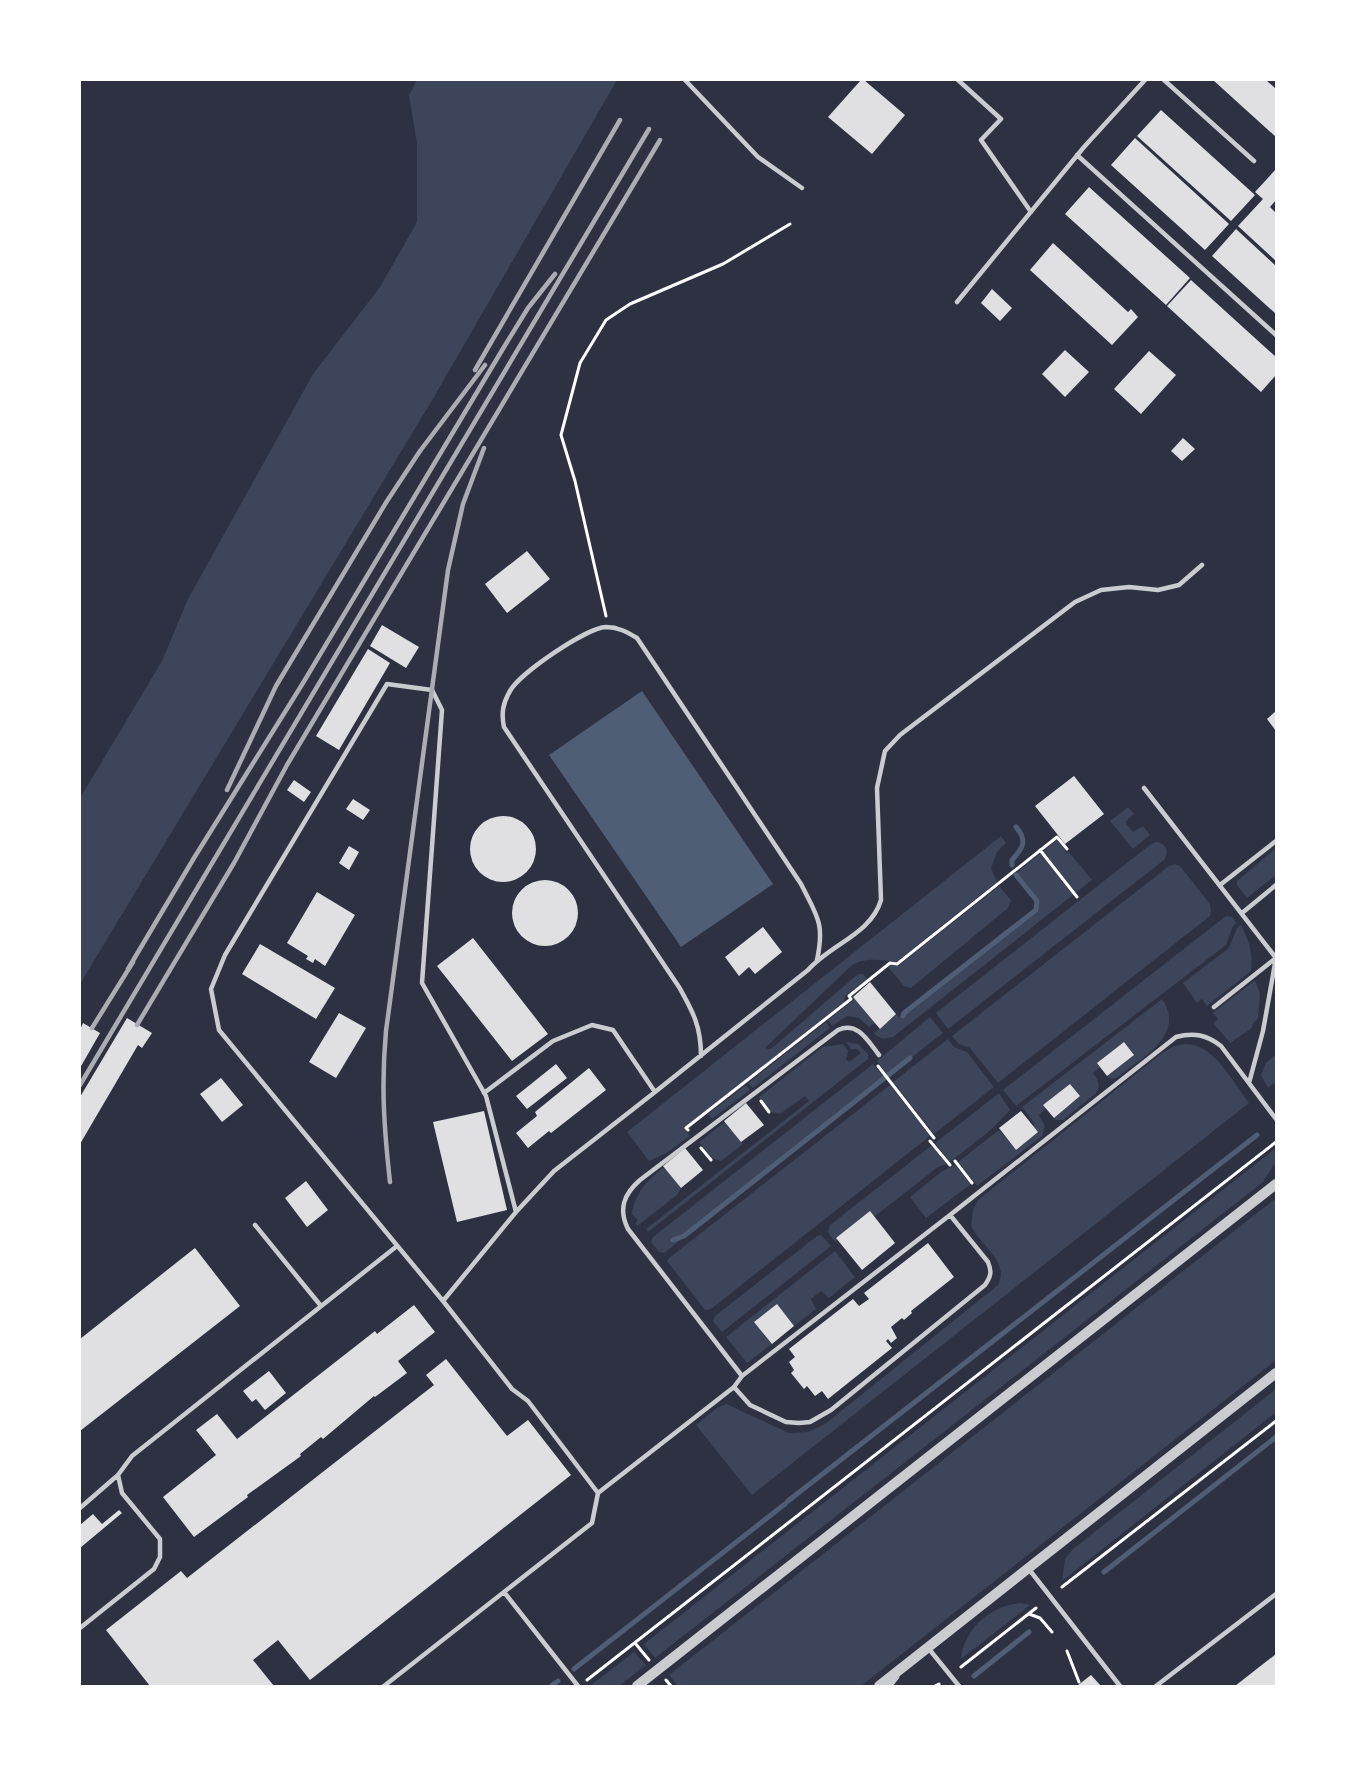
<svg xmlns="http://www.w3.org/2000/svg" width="1356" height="1766" font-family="'Work Sans',sans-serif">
  <rect width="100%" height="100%" fill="#2d3142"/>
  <!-- green -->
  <path fill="#3c4559" d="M417 80H617L434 397 80 984V798L162 661 188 599 313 374 380 287 417 222V144L409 95Z
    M1128 807 1134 814 1125 822 1133 832 1143 826 1150 835 1133 849 1110 821Z
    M1001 836 1006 843 997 852 991 868 997 882 896 962C880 960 865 957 851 966L765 1048 769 1049 772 1048 858 974H863L867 979 845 996 844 1003 684 1128 690 1136 665 1154 649 1161 627 1132Z
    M1057 840 1067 853 1069 852 1092 880 893 1037C885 1039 880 1040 874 1033L896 1014 899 1017 1037 910 1038 901 1016 873Z
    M1157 842C1167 844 1169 853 1164 860L948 1029 936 1013 1151 844Z
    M1276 848V875L1247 898 1237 885V881Z
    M1175 864 1180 866 1210 904 1211 910 1210 916 998 1083 970 1048 959 1044 952 1036 1169 866Z
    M999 886 1011 900 1008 908 911 988 904 986 888 967 891 965 898 966Z
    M1226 916 1232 917 1236 923 1233 926 1226 945 1016 1106 1003 1090Z
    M1241 925C1249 941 1253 953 1251 971L1207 1006 1202 999 1197 1003 1183 983 1229 948 1237 928Z
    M1255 980 1260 994 1258 1019 1253 1023 1252 1028 1230 1043 1213 1023 1218 1019 1213 1013Z
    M855 999 875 1023 869 1027 859 1018 847 1016 832 1026 828 1020Z
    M1162 999C1187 1035 1140 1059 1116 1078L1111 1079 1107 1076 1134 1055 1124 1042 1097 1063 1101 1067 1093 1073C1098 1079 1101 1086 1096 1093L1063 1120H1056L1054 1118 1080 1096 1070 1084 1039 1115 1045 1126 1042 1136 977 1186 958 1162 999 1130 1016 1150 1038 1132 1033 1126 1035 1124 1022 1107Z
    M930 1017 943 1033 888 1076 877 1061Z
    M826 1022 830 1028 753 1088 748 1083Z
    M948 1039 954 1047 967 1052 994 1087 934 1134 893 1082Z
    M846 1042 858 1044 868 1054V1059L648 1232 646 1229 809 1101 805 1096 780 1114 771 1112 759 1097 823 1047 843 1044 848 1051 846 1059 849 1062 861 1053 857 1049H851Z
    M1186 1044C1213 1043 1234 1083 1249 1103L752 1495 696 1425 717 1408 726 1404 789 1433 808 1432 825 1424 998 1285C1010 1262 980 1245 971 1226L973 1210 978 1200 1161 1054 1174 1046Z
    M1276 1054V1081L1268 1088 1261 1075 1266 1063Z
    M873 1064 885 1078 664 1253 659 1252 651 1242 653 1237Z
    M746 1085 750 1090 712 1119 708 1114Z
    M890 1085 930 1136 711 1309 705 1310 667 1261 669 1258Z
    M999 1093 1010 1110 992 1129 950 1162 935 1143Z
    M725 1122 743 1144 721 1161 711 1158 699 1142Z
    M932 1145 947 1164 938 1167 874 1217 870 1212 835 1242 828 1232 830 1225Z
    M1276 1148 1275 1163 1263 1182 655 1658 644 1644Z
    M955 1165 971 1184 926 1218 910 1197 941 1172Z
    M664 1167 681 1188 677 1195 637 1226 635 1223 638 1220 632 1214C636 1191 647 1181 664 1167Z
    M1276 1198V1360L861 1686H678L669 1675Z
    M821 1235 831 1246 722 1332 713 1321 715 1316 817 1236Z
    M835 1251 855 1277 829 1298 821 1291 811 1299 816 1309 794 1326 755 1322 772 1344 747 1363 726 1337Z
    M1276 1389V1412L1062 1581 1065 1559 1073 1549Z
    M1020 1603 1030 1605 961 1659C964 1629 990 1606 1020 1603Z
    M634 1652 646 1665 619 1686H590Z"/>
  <!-- water -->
  <path fill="#4f5d75" d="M642 691 773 884 681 947 549 755Z"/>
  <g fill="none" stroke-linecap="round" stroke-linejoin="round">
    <!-- stream -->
    <path stroke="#4f5d75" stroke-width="5" d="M1012 865V860C1023 848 1028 841 1016 827
      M903 1016 904 1013 1036 910 1037 901 1016 875
      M673 1240 684 1236 910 1058
      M788 1501 1257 1135
      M1104 1572 1276 1437
      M574 1669 785 1504
      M974 1676 1029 1632
      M551 1686 558 1681"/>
  </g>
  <!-- building -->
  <path fill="#e0e0e3" d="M861 80H864L905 115 872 154 828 117Z
    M1213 80H1266L1276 89V137Z
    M1161 110 1255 195 1231 221 1137 136Z
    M1135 138 1229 224 1205 250 1111 165Z
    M1276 169V200L1270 207 1276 213V261L1238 226 1263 199 1255 192Z
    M1089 187 1190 278 1166 305 1065 214Z
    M1236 229 1276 266V314L1212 256Z
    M1053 243 1128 312 1131 309 1138 317 1112 345 1030 270Z
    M1191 280 1276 357V375L1261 392 1167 306Z
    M992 289 1012 308 1000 321 981 303Z
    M1065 350 1089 372 1065 397 1042 374Z
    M1149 351 1176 375 1141 414 1114 389Z
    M1183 438 1195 449 1182 461 1171 451Z
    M527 551 550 579 507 613 485 584Z
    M382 625 419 647 406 668 370 646Z
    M368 649 390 663 339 750 316 736Z
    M1276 711V731L1267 719Z
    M1074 776 1104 814 1065 844 1035 806Z
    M294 780 311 792 304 802 287 790Z
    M353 799 370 810 363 820 346 809Z
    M470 849a33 33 0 1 1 66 0a33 33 0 1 1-66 0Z
    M349 846 359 852 349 870 339 863Z
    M512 913a33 33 0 1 1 66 0a33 33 0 1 1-66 0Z
    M317 892 355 915 325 966 315 959 313 963 306 959 308 956 287 943Z
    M763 927 782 952 755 974 749 967 739 976 725 957Z
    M473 938 548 1034 512 1061 437 966Z
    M260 944 335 988 316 1019 242 974Z
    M870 982 896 1014 880 1029 853 997Z
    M339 1013 366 1028 336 1078 309 1062Z
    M127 1018 152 1033 142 1048 138 1045 80 1144V1097Z
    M83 1023 100 1033 80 1068V1030Z
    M1124 1042 1134 1055 1107 1076 1097 1063Z
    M556 1064 567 1078 527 1109 516 1096Z
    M589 1068 606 1090 551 1133 549 1131 528 1148 516 1133 537 1116 535 1112Z
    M221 1078 243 1105 222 1122 200 1094Z
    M1070 1084 1080 1096 1054 1118 1043 1105Z
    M746 1103 764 1125 741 1142 724 1121Z
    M484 1111 507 1210 457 1222 433 1122Z
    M1021 1111 1038 1132 1016 1150 999 1128Z
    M685 1148 703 1170 681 1188 663 1166Z
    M306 1181 328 1210 307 1227 285 1198Z
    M870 1211 895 1243 862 1270 836 1238Z
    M928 1243 954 1277 911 1311 912 1313 904 1320 902 1318 891 1327 897 1338 891 1343 888 1339 886 1341 892 1348 828 1399 822 1391 815 1396 807 1386 804 1389 791 1373 794 1370 789 1362 795 1357 789 1349 853 1299 859 1306 869 1299 864 1293Z
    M195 1248 240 1306 80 1431V1339Z
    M777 1304 794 1326 772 1344 754 1322Z
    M414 1305 435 1332 398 1361 407 1373 375 1397 374 1396 323 1439 321 1437 300 1454 301 1456 247 1495 248 1497 194 1537 163 1497 216 1455 196 1430 217 1414 237 1439 375 1331 377 1334Z
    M446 1359 507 1436 528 1420 571 1475 310 1680 278 1640 253 1660 274 1686H150L106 1630 181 1571 187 1578 434 1385 426 1375Z
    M269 1371 286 1393 265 1410 256 1399 252 1402 243 1391Z
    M119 1510 122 1513 80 1548V1525L93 1514 102 1524Z
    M1276 1654V1686H1235Z
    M1091 1675 1101 1686H1077Z"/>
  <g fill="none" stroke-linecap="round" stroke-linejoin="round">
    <!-- path -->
    <path stroke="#fff" stroke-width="3" d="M606 616 575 481 561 435 580 363 606 320 630 304 723 264 790 224
      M1040 850 1077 897
      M878 1066 934 1138
      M761 1101 769 1112
      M688 1130 686 1128 851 999 849 996 890 963 897 964 1057 837 1067 849
      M930 1141 950 1165
      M701 1148 711 1160
      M955 1161 972 1183
      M1062 1587 1276 1421
      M1029 1614 1040 1618 1052 1632
      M635 1643 649 1660
      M1067 1651 1079 1682
      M961 1667 1036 1608
      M587 1680 1276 1142
      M666 1680 671 1686
      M935 1686 939 1684"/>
    <!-- service -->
    <path stroke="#caccd0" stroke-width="4.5" d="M685 80 758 157 802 188
      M958 80 1001 119 981 140 1031 212
      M1164 80 1254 161
      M1077 155 1276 335
      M957 302 1084 147 1145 80
      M1144 788 1276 958 1263 1031 1249 1083
      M1220 885 1276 841
      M1242 913 1276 885
      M1214 1007 1276 958
      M701 1056C701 1026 693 1012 679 987L504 727C501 713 503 703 510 691 520 673 586 628 606 627 618 627 627 632 637 638L801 884C817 916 825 923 817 960
      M655 1092 808 970C831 944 871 934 881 900L877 788 885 751 900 735 1075 602 1101 590 1129 587 1158 590 1179 585 1202 565
      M484 1093 553 1041 592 1025 613 1030 655 1092 554 1171 516 1212
      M255 1225 321 1306
      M742 1376 628 1229C618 1209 624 1194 640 1180L838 1030C858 1021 868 1041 879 1055
      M734 1387 750 1405 786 1422 799 1423 810 1422 831 1410 985 1285C991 1276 992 1272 988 1262L950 1215 1176 1037C1194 1032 1207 1035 1221 1046L1276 1119
      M598 1493 734 1387 742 1376 950 1215
      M80 1508 118 1475
      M1028 1568 1120 1686
      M504 1592 578 1686
      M80 1628 154 1569 160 1557V1539L122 1493 118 1475 132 1456 397 1246
      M929 1649 959 1686
      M384 1686 592 1523 598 1493 528 1401 512 1389 443 1301 219 1030 211 989 225 955 387 684 432 690 442 710 422 983 486 1096 516 1212 443 1301
      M890 1686 897 1677
      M1156 1686 1276 1594"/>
    <!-- tertiary -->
    <path stroke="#caccd0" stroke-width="10" d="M637 1686 1276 1184
      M879 1686 1276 1373"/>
    <!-- rail -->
    <path stroke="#abadb3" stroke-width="4.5" d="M475 370 620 120
      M227 790 276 686 387 501 420 451 485 365
      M128 969 194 858 303 683 504 347 528 308 555 274
      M137 1025 234 863 287 765 660 140
      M92 1028 133 962
      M80 1085 649 129
      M390 1182C384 1128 381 1085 386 1031L448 570 463 504 484 448"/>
  </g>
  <!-- border -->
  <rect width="1356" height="1766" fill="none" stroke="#ffffff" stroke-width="162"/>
</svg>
